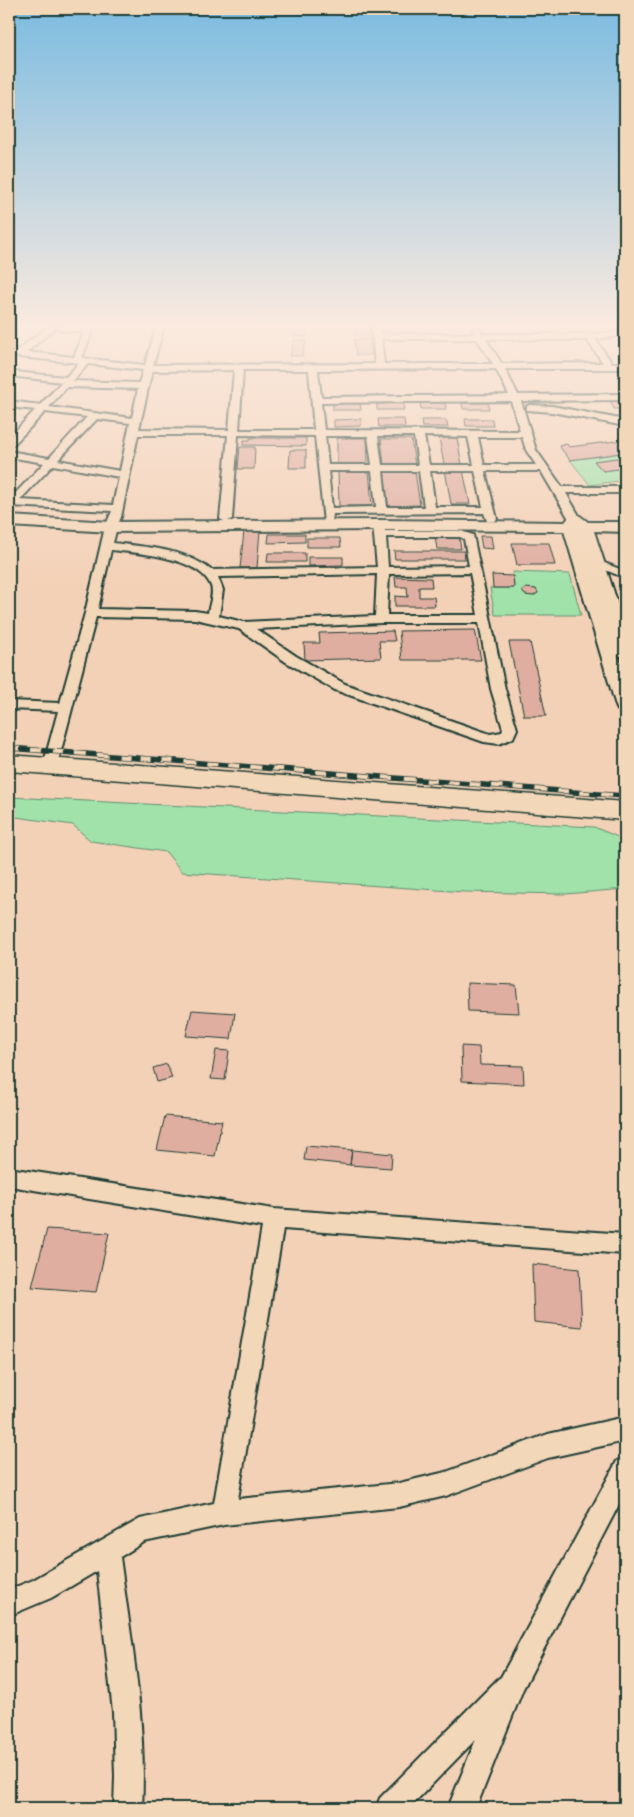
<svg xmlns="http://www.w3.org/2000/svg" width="634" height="1817" font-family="Sriracha,sans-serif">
  <rect width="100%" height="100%" fill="#f3d1b7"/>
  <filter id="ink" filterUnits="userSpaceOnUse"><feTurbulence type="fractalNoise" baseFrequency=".02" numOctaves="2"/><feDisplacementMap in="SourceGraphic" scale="10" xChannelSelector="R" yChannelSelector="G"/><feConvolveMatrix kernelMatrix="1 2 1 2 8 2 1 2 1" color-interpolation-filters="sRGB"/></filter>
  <g filter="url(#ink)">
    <!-- green -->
    <path fill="#a1e2ab" stroke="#609070" d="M621 453 625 457 594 461 603 471 625 468V480L590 485 570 460Z
      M513 572 570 574 581 615H495L490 588H514Z
      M9 797 594 827 625 840V889L565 894 465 892 182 872 166 852 91 841 73 825 9 816Z"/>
    <!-- building -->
    <path fill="#dfaea1" stroke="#1f3d34" d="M297 327H309L307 337 294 336Z
      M354 327H369L370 335H355Z
      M370 339 372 355H356L354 340Z
      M294 340 306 341 302 356H290Z
      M610 400H625V409H614Z
      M333 403H360L361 410H333Z
      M403 403 404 410H377V404Z
      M420 403H445L446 409H421Z
      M462 403H488L489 409H463Z
      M361 419V426L334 427V420Z
      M378 419H404L405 427H379Z
      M465 419H492L493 426H466Z
      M421 420H446L448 427H422Z
      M250 438H306V446L243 445 244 440H250Z
      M337 438H367L368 465H337Z
      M439 438H457L462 465H444Z
      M381 439H411L415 465H384Z
      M624 440 625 441V468L603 471 594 461 625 457 621 453 570 460 559 446 567 444 569 447Z
      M240 447H255L254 469H238Z
      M290 450H306V468H289Z
      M445 470H463L470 504H451Z
      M338 471H369L372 506H339Z
      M383 471H415L420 505 387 506Z
      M260 530 257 568H240L244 531Z
      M269 534H305V542L268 543Z
      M480 536H491L493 549 482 548Z
      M435 537H459L461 549H437Z
      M307 538H340L341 547H307Z
      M512 543H549L555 565H517Z
      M394 551H464L465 559H395Z
      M268 553H305V562H267Z
      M308 557H343V565L308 566Z
      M492 575 513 576 514 588H493Z
      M395 577 431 578 432 587H419V597H434L435 606H395V596L408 597 407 587H396Z
      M526 588 536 589 538 593 533 596 525 595 522 591Z
      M475 630 481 660H402L399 631Z
      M393 631 395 641H379L381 658 305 660 304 643H320L319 633Z
      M509 642H530L546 716H524Z
      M467 983 516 985 519 1013 468 1011Z
      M192 1010 235 1013 231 1039 186 1036Z
      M461 1046 479 1047 480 1065 523 1066 524 1084 462 1081Z
      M216 1050 229 1051 225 1080 211 1079Z
      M167 1064 172 1078 157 1082 153 1068Z
      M165 1116 222 1121 215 1156 157 1150Z
      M306 1146 352 1150 350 1165 304 1160Z
      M352 1150 392 1154 391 1168 350 1165Z
      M47 1229 109 1233 96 1292 32 1287Z
      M532 1264 579 1269 582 1327 534 1322Z"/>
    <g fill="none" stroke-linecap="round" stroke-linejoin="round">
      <!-- street casing -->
      <g stroke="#1f3d34" stroke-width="4">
        <path id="street" d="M9 327H17L9 334Z
          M47 327H56L27 352 74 357 84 332 61 330 57 327H94L82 358 145 365 156 327H164L153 365 375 364 371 327H379L380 333 474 334 472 330 476 327 479 328 483 334H590L625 331V335L595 339 612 363H625V369H505L518 395 625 394V400L521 401 536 450 562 487H625V493H566L581 519 575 522 569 519 541 471H485L497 519 495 521H487L484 513 333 514 332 523H324L315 436 238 435 232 519 226 522 220 519 228 435H138L121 517 117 527 113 543C146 547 185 549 211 570L377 567 373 525 375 523H383L385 531H461L473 535 505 689 517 729 513 738 499 744 484 742 335 690 286 662 239 629 195 619 96 617 57 766 55 769H45L43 766 58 711 9 709V701L60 703 85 613 105 527 112 511 9 506V500L44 463 9 457V451L49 458 87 417 45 412 13 445 9 446V438L35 410 9 407V401L40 405 62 382 18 377 15 376V372L66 377 79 363 9 356V350L17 351ZM381 339H477L493 364H384ZM486 339 587 340 603 363 502 364ZM88 364 143 370 139 383 73 381ZM496 369 509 395 321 397 318 370ZM234 370 229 430 139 429 152 371ZM243 370H309L314 430H239ZM67 387 138 389 132 418 49 407ZM511 401 520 431 324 430 321 403ZM97 419 130 423 120 471 58 460ZM325 436H368L372 465H328ZM378 436H414L418 465H382ZM424 436 468 437 474 465H429ZM478 437H522L526 450 536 465H484ZM53 465 119 477 113 505 20 500ZM328 471H372L376 507 332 508ZM383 471H419L424 507H387ZM430 471H475L483 507H435ZM386 537H460L464 539 469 566 388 567ZM111 550C138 553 200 557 211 586 214 594 209 605 208 613L195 611 98 609ZM470 573 478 615H387L389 574ZM377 574 375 616 243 622 219 616 223 590 218 577ZM381 623H479L491 689 503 729 502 732 490 734 345 684 296 656 256 629Z
          M530 405 552 406 625 420V426L552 412 527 410V406Z
          M597 560 625 571V578L593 565 591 563Z
          M9 1168 274 1209 625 1234V1254L283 1229 238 1499 399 1483 446 1472 548 1434 625 1417V1441L548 1458 446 1496 399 1507 224 1525 144 1542 120 1557C131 1640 147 1724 142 1808H114L115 1776 113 1712 97 1571 51 1598 13 1614 9 1613V1587L13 1588 33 1580 140 1519 214 1503 262 1227 9 1186Z
          M625 1457V1493L523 1689 476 1808H448L476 1739 409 1808H376L380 1798 498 1679 501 1677 617 1461Z"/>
      </g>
      <!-- secondary casing -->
      <g stroke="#1f3d34" stroke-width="4">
        <path id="secondary" d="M575 514 580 516 588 522H625V532L594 531 625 626V657L618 655 625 677V712L618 710 616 706 564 531 379 530 111 532 9 526V516L111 522 379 520 565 522 570 516Z"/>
      </g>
      <!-- highway casing -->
      <g stroke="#1f3d34" stroke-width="3">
        <path id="highway" d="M9 755 625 802V820L9 771Z"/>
      </g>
      <!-- street -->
      <use href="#street" fill="#f3d7b9" fill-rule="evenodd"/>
      <!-- secondary -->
      <use href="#secondary" fill="#f3d7b9" fill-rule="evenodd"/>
      <!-- highway -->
      <use href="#highway" fill="#f3d7b9" fill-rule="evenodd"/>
      <!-- rail casing -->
      <g stroke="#1f3d34" stroke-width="5.5">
        <path id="rail" d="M9 748 625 796"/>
      </g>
      <!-- rail -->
      <use href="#rail" stroke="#f3d7b9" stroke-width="4" stroke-dasharray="11" stroke-linecap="butt"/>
    </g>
  </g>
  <!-- sky -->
  <linearGradient id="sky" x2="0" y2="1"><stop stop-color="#7bbbe1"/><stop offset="0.56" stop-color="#faeadf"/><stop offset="1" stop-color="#faeadf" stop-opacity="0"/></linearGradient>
  <rect width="634" height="581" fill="url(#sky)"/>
  <!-- margin -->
  <rect width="634" height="1817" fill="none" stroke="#f3d7b9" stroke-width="30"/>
  <rect x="15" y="15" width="604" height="1787" fill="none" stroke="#1f3d34" stroke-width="2" filter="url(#ink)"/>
</svg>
